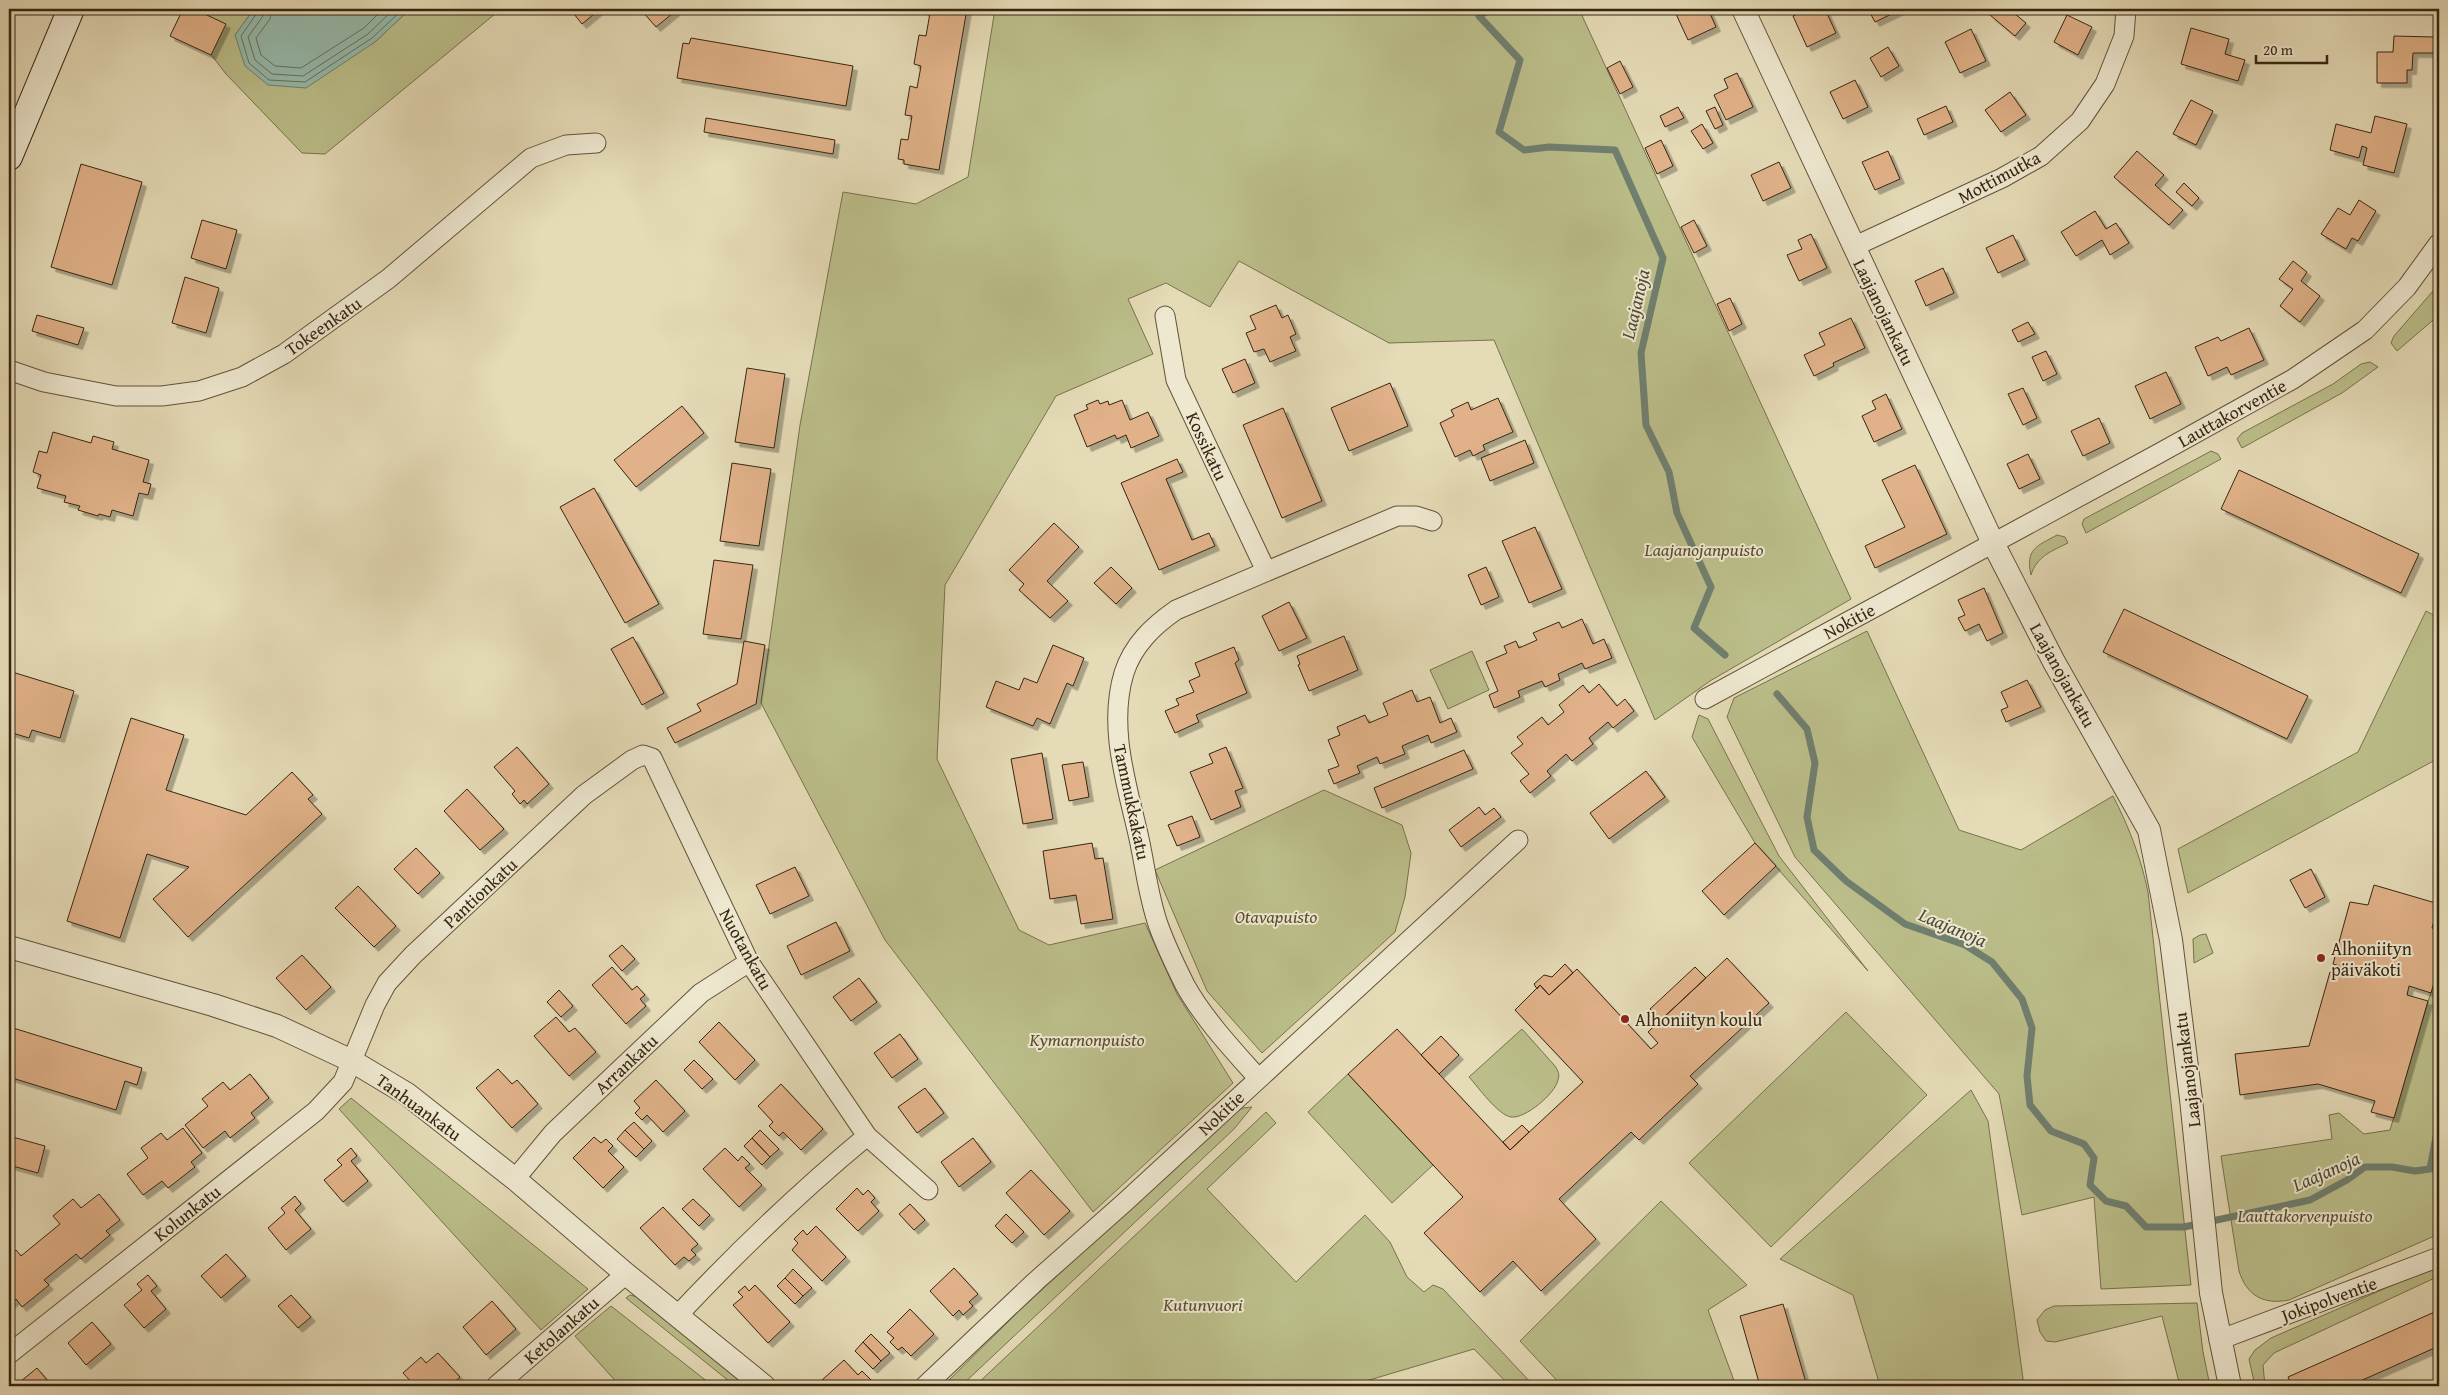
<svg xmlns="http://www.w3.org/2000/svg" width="2448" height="1395" font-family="'Gentium Book Plus',serif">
  <defs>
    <filter id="shadow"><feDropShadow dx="4.5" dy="4.5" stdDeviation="0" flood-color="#0004"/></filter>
  </defs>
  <rect width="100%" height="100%" fill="#e5dbb7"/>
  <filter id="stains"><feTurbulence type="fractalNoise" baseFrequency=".004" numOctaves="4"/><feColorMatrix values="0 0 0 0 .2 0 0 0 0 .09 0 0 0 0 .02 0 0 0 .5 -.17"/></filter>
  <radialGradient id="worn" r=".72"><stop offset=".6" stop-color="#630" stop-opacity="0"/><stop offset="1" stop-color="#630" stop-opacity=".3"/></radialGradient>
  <!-- green -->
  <path fill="#bbbe8a" stroke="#78724e" d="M176 9H254L235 35 375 42 410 9H501L325 154 302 153 226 74Z
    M995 9H1579L1851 599 1710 681 1655 720 1494 340 1389 343 1239 261 1210 307 1166 283 1128 299 1153 354 1056 396 945 585 937 759 1019 930 1049 945 1145 923 1177 994 1233 1083 1093 1212 885 940 761 703 800 425 843 192 916 204 968 177Z
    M2439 284V315L2397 351 2391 343 2394 336Z
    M2370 362 2378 367 2342 393 2242 448 2237 439 2242 433 2333 384 2361 364Z
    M2211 451 2218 454 2221 459 2086 533 2082 524 2084 519Z
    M2057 535 2065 537 2068 543C2052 551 2037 556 2031 575 2025 549 2037 546 2057 535Z
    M2426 611 2439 618V758L2188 893 2178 849 2358 752Z
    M1867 631 1959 830 2021 850 2113 796C2129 827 2141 858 2148 892L2191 1285 2101 1289 2094 1197 2022 1215 1999 1094 1795 857 1727 717 1734 698Z
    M1472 651 1489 690 1448 709 1430 670Z
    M1699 715 1708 719 1779 856 1868 971 1755 843 1692 737Z
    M1324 790 1402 825 1411 853 1405 897 1395 932 1262 1053 1207 991 1155 870Z
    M2206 934 2213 953 2194 963 2193 939 2200 935Z
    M2439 965V1234L2289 1300C2264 1305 2247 1296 2239 1271L2221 1156 2332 1139 2329 1115 2339 1113 2364 1134 2390 1130Z
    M1846 1012 1927 1095 1771 1247 1689 1163Z
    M1522 1029 1555 1066C1558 1071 1560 1074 1558 1080 1555 1094 1525 1119 1511 1117 1498 1115 1478 1087 1469 1077Z
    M1348 1074 1433 1165 1392 1203 1308 1112Z
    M1971 1090 1988 1121 2024 1386H1880L1853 1295 1780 1259Z
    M351 1098 588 1289 541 1330 339 1109Z
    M1252 1107 1234 1129 961 1386H943L1018 1312 1232 1114 1243 1108Z
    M1266 1112 1276 1123 1207 1189 1296 1282 1365 1215 1390 1242 1407 1277 1424 1292 1433 1285 1443 1289 1534 1386H1510L1474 1349 1349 1386H975Z
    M1661 1201 1747 1285 1708 1310 1736 1386H1562L1520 1341Z
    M2439 1265V1276L2274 1353 2263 1365 2265 1386H2255L2249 1359 2255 1350 2271 1338Z
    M630 1295 637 1297 747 1386H735L626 1298Z
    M2197 1303 2203 1352 2210 1386H2180L2162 1316 2055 1342 2046 1341 2040 1332 2037 1320 2045 1310 2054 1306Z
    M611 1306 713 1386H620L575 1336Z"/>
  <!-- water -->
  <path fill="#96bbad" stroke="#707f6f" d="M254 9H410L375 42 306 88 268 85 245 66 235 35Z"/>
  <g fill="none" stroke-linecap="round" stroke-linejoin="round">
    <!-- shore -->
    <path stroke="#66705f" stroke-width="1" d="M258 9 257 13 241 36 249 63 269 80 305 82 372 38 403 9
      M264 9 263 16 248 37 255 60 272 74 303 76 368 34 394 9
      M272 9 270 19 256 38 261 55 275 66 301 68 364 28 383 9"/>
    <!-- stream -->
    <path stroke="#707f6f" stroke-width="7" d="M1491 9 1479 16 1520 60 1499 132 1524 150 1549 147 1615 150 1663 258 1641 353 1646 425 1669 472 1677 513 1711 587 1694 628 1725 655
      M1777 694 1807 729 1815 763 1807 817 1814 850 1846 881 1905 924 1965 945 1992 962 2022 999 2032 1028 2027 1076 2030 1105 2051 1131 2084 1144 2094 1158 2090 1185 2106 1201 2126 1206 2146 1227H2184L2310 1200 2347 1180 2365 1167H2392L2415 1171 2430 1169 2436 1137 2439 1135"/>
  </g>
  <!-- building -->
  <path fill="#e1b289" stroke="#362611" filter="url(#shadow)" d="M183 9H194L226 24 211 55 170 36Z
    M570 9H600L582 24Z
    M645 9H678L656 27 642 11Z
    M923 9H967L939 170 904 164V160L898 159 901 139 908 140 912 116 905 115 910 86 917 88 921 66 914 64 919 35 926 36 930 13 923 11Z
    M1688 9H1708L1716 27 1688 40 1676 14Z
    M1808 9H1825L1836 33 1807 47 1793 16Z
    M1868 9H1902L1875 22Z
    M1996 9H2009L2026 23 2015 36 1990 15Z
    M2067 15 2092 27 2078 55 2054 42Z
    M2191 28 2229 39 2225 54 2245 60 2238 81 2181 64Z
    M1971 29 1986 61 1960 73 1945 42Z
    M2394 36 2434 37V53H2413L2412 70H2407V83H2377V52H2393Z
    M691 38 853 66 846 106 677 78 683 43 689 44Z
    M1888 47 1899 66 1881 77 1870 58Z
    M1620 61 1633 87 1620 94 1607 68Z
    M1737 73 1753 107 1726 120 1714 95 1728 88 1724 79Z
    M1855 80 1868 107 1843 119 1830 92Z
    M2010 92 2026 115 2001 132 1985 110Z
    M2191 100 2213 111 2196 145 2173 134Z
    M1946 106 1953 122 1924 135 1917 119Z
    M1678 107 1684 118 1665 127 1660 116Z
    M1715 107 1723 125 1715 129 1706 111Z
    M2375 116 2407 124 2394 173 2363 165 2367 148 2362 146 2359 158 2330 150 2336 124 2371 133Z
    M706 118 835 140 833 154 704 132Z
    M1702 124 1713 143 1703 149 1691 131Z
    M1661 140 1673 166 1657 174 1645 148Z
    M1888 151 1900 179 1875 190 1862 162Z
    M2137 151 2164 175 2155 185 2183 210 2169 225 2114 177Z
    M1779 162 1791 188 1763 201 1751 175Z
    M81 164 142 182 112 285 51 267Z
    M2184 183 2199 198 2192 206 2176 192Z
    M2359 200 2376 211 2358 241 2352 238 2346 249 2321 234 2338 208 2350 215Z
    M2095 211 2106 229 2116 223 2129 243 2110 255 2102 240 2076 256 2061 232Z
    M202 220 237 230 226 269 191 258Z
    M1694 220 1707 246 1694 253 1681 227Z
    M1811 234 1827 268 1799 281 1787 255 1802 249 1798 240Z
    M2013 235 2025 260 1998 273 1986 248Z
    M2293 261 2307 272 2301 281 2320 296 2300 322 2280 306 2293 289 2279 279Z
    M1943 268 1954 293 1926 306 1915 281Z
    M185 277 219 288 206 333 172 323Z
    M1730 298 1742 324 1729 331 1717 304Z
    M1276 305 1282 318 1288 315 1296 334 1290 337 1296 351 1270 362 1264 349 1254 352 1246 333 1256 329 1250 316Z
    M37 315 84 328 78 345 32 331Z
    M1851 318 1865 348 1833 363 1834 366 1814 376 1804 355 1825 345 1819 333Z
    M2028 322 2035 334 2018 342 2012 330Z
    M2249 328 2264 360 2231 375 2227 367 2208 376 2195 347 2218 337 2221 341Z
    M2046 351 2057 374 2043 381 2032 357Z
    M1245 359 1255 383 1233 393 1222 369Z
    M747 368 785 374 774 448 735 442Z
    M2166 372 2181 404 2150 419 2135 386Z
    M1390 383 1408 426 1349 451 1331 408Z
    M2023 388 2037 418 2023 425 2008 394Z
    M1886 394 1902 429 1874 442 1862 416 1876 409 1872 401Z
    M1498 398 1513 432 1483 445 1485 450 1473 456 1470 450 1455 457 1440 423 1454 416 1451 410 1468 402 1471 410Z
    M1098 400 1100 404 1108 401 1109 405 1122 400 1130 420 1148 412 1159 436 1131 448 1126 435 1117 439 1115 435 1087 447 1074 415 1088 409 1086 405Z
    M682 406 704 433 636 487 614 460Z
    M1283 408 1322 501 1282 518 1243 425Z
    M2099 418 2110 443 2083 456 2071 431Z
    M53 432 91 443 93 436 114 442 112 449 149 460 143 482 151 484 148 495 139 493 133 516 112 510 110 517 99 514 98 516 78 510 80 506 64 502 66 496 37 488 41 475 33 472 39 451 47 453Z
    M1525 440 1534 463 1490 481 1481 458Z
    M2028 454 2040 479 2019 489 2007 464Z
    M1177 459 1183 472 1166 479 1192 540 1209 533 1215 546 1159 570 1121 483Z
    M732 463 771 469 759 546 720 541Z
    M1915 465 1947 534 1875 568 1865 546 1905 527 1882 480Z
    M2239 470 2419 554 2401 593 2221 509Z
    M594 488 659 604 625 623 560 507Z
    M1054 523 1079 547 1047 581 1068 601 1050 618 1019 590 1024 584 1009 570Z
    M1535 527 1562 589 1529 603 1502 541Z
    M714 560 753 565 741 639 703 634Z
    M1111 567 1132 588 1116 604 1094 583Z
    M1486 567 1499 597 1481 605 1468 575Z
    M1984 588 2003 633 1987 641 1979 624 1965 631 1958 618 1965 615 1958 600Z
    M1289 602 1307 638 1279 651 1262 616Z
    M2124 609 2308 696 2287 739 2103 652Z
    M1582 619 1593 644 1604 639 1612 658 1585 669 1582 663 1558 674 1560 680 1545 687 1542 681 1518 691 1520 697 1494 708 1489 695 1498 691 1486 662 1507 653 1504 646 1516 641 1519 648 1537 640 1533 633 1559 622 1562 628Z
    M1344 636 1358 670 1309 691 1298 665 1300 664 1297 656Z
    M633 637 664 693 642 705 611 649Z
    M744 641 765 645 756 704 675 743 667 728 701 711 697 704 737 684Z
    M1053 645 1084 658 1073 686 1067 683 1050 724 1037 718 1033 726 986 707 996 681 1019 690 1024 678 1037 683Z
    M1234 647 1239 660 1235 663 1247 693 1196 715 1199 722 1175 733 1165 711 1179 705 1176 699 1194 692 1189 681 1200 676 1195 663Z
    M9 671 74 691 60 738 32 730 29 738 9 732Z
    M2027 680 2041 707 2006 722 2001 710 2008 707 2001 692Z
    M1599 684 1617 706 1625 699 1634 711 1613 728 1608 722 1589 738 1593 744 1572 761 1566 754 1547 771 1551 776 1530 793 1520 781 1529 774 1511 753 1523 744 1517 737 1542 717 1548 725 1564 712 1559 705 1583 685 1589 693Z
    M1412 690 1417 702 1430 697 1440 723 1451 718 1457 732 1431 743 1428 735 1402 746 1405 754 1380 764 1377 757 1357 766 1360 773 1334 784 1328 770 1339 766 1328 740 1340 735 1337 727 1365 715 1369 723 1388 715 1383 703Z
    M131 718 184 735 166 790 246 815 292 772 313 795 308 799 322 814 188 937 153 899 189 867 147 854 120 938 67 921Z
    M517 747 549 784 527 804 524 800 520 804 512 794 515 791 494 767Z
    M1226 747 1243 788 1235 791 1241 807 1211 820 1190 772 1213 763 1209 754Z
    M1464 750 1473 769 1382 808 1374 788Z
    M1042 753 1053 819 1023 824 1011 759Z
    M1083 762 1089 797 1069 801 1062 765Z
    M1646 771 1665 797 1609 839 1590 813Z
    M467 789 504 829 480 850 444 811Z
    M1479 807 1485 815 1494 808 1501 817 1461 847 1449 830Z
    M1192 816 1200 837 1177 846 1168 825Z
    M1092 843 1095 859 1103 858 1113 919 1081 924 1076 895 1050 899 1043 851Z
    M1755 843 1776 866 1724 915 1702 891Z
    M416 848 440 873 418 894 394 869Z
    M795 867 809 896 770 914 756 885Z
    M2311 869 2325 897 2305 908 2290 880Z
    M2374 885 2439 904 2432 928 2439 930V965L2431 993 2409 986 2407 995 2428 1001 2394 1118 2371 1112 2375 1101 2318 1084 2240 1095 2235 1054 2309 1046 2330 972 2347 977 2349 969 2333 964 2350 902 2368 905Z
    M358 886 396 926 374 947 335 908Z
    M836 922 850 951 801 975 787 946Z
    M622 945 635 959 622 971 609 956Z
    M302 955 331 987 306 1010 276 978Z
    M1727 958 1769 1003 1690 1076 1698 1084 1639 1140 1631 1132 1559 1199 1596 1239 1541 1291 1513 1261 1480 1292 1424 1233 1463 1197 1348 1074 1397 1029 1510 1150 1583 1082 1515 1010 1540 985 1549 995 1577 969 1651 1049 1658 1043 1648 1032Z
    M1565 964 1573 973 1549 995 1540 985 1537 989 1534 984 1544 975 1552 977Z
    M612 967 632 990 637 986 645 995 640 999 646 1006 626 1024 592 985Z
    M1695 967 1706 978 1661 1020 1650 1009Z
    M859 978 877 1002 851 1021 833 997Z
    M559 990 573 1006 561 1017 547 1002Z
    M556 1017 569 1032 575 1028 596 1052 569 1076 534 1036Z
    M719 1022 755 1060 735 1080 699 1042Z
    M10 1027 142 1068 137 1085 125 1081 116 1110 9 1077Z
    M900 1034 918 1059 892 1078 874 1053Z
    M1441 1036 1459 1055 1439 1074 1421 1055Z
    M694 1060 713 1079 702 1089 684 1070Z
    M498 1069 512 1084 517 1080 538 1104 512 1128 476 1088Z
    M250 1074 269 1098 251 1113 255 1118 230 1138 225 1131 203 1148 185 1125 208 1106 202 1099 223 1082 230 1090Z
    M656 1080 685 1111 663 1132 647 1115 642 1120 635 1113 640 1108 634 1101Z
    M781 1084 823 1129 801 1150 783 1132 779 1136 769 1126 773 1122 758 1106Z
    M925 1088 944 1113 917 1133 898 1107Z
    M634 1122 652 1141 644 1149 625 1130Z
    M1522 1125 1529 1132 1510 1150 1503 1142Z
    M183 1128 202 1153 191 1162 195 1167 168 1188 162 1181 143 1195 127 1174 148 1158 141 1148 161 1133 167 1140Z
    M625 1130 644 1149 636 1157 617 1139Z
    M760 1130 779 1149 770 1157 752 1138Z
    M9 1136 45 1146 38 1173 9 1165Z
    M594 1137 601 1143 606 1139 613 1146 608 1151 624 1167 603 1188 573 1158Z
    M752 1138 770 1157 762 1165 744 1146Z
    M973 1138 991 1162 959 1187 941 1162Z
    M351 1148 357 1156 351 1161 368 1181 343 1202 324 1180 342 1165 337 1160Z
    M725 1148 738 1161 742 1156 750 1164 745 1168 762 1185 739 1207 703 1169Z
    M1031 1170 1070 1211 1044 1235 1006 1193Z
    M857 1188 863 1195 868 1190 875 1198 871 1202 879 1211 858 1231 836 1209Z
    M99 1194 120 1220 106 1231 110 1235 81 1259 76 1254 44 1280 49 1285 22 1307 16 1299 9 1305V1256L16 1250 21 1256 60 1224 53 1216 73 1199 81 1208Z
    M295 1196 301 1204 295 1210 311 1229 286 1250 268 1228 285 1213 281 1208Z
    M693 1199 710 1215 699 1226 682 1209Z
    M910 1204 925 1220 914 1230 899 1214Z
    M663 1207 698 1244 691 1250 696 1255 689 1261 684 1257 675 1265 640 1228Z
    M1006 1214 1024 1232 1012 1243 995 1226Z
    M816 1226 846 1257 822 1281 792 1250 798 1243 794 1239 803 1230 807 1235Z
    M226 1254 246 1276 221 1298 201 1276Z
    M954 1268 978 1294 969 1302 973 1306 963 1315 959 1310 953 1316 930 1291Z
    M793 1269 812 1288 803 1296 785 1278Z
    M148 1275 157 1286 151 1291 166 1309 144 1328 124 1305 142 1290 137 1284Z
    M785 1278 803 1296 795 1304 777 1286Z
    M755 1285 790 1322 768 1343 733 1305 743 1297 738 1292 745 1286 749 1291Z
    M291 1295 311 1317 298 1328 278 1306Z
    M492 1301 516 1329 486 1355 463 1327Z
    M1783 1304 1807 1386H1760L1740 1316Z
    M910 1309 934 1334 911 1356 902 1347 898 1350 890 1342 894 1338 887 1332Z
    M2439 1310V1346L2349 1386H2292L2288 1377Z
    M92 1322 111 1344 86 1365 68 1343Z
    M871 1334 890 1353 881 1361 863 1342Z
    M863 1342 881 1361 873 1369 855 1351Z
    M438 1353 460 1377 450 1386H415L403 1373 421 1357 426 1363Z
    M844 1360 858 1375 862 1371 871 1380 866 1384 868 1386H826L821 1381Z
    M37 1368 52 1386H15Z"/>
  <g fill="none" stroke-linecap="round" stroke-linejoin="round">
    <!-- minor casing -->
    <g stroke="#62533a" stroke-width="21">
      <path id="minor" d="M1853 247 2002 178 2041 156 2080 121 2105 84 2124 36 2126 9
        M1165 316 1176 380 1266 571
        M9 370 44 382 116 396H162L199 391 242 377 284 354 388 279 531 158 566 145 596 143
        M1705 699 2156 455 2293 379 2365 330 2407 287 2439 243
        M1258 1078C1234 1051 1203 1018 1185 985 1176 967 1166 946 1159 927 1148 897 1145 864 1138 834 1126 782 1108 726 1124 673 1133 645 1153 626 1176 610L1397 516H1416L1432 521
        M867 1136 928 1190
        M515 1179 553 1133 701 993 749 962
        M2219 1340 2439 1257
        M9 1354 316 1111 343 1082 375 1005 387 983 413 955 584 795 632 760 643 755 652 758 749 962 867 1136C798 1193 739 1250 678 1315
        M496 1386 626 1274
        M925 1386 1036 1281 1125 1202 1518 840"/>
    </g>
    <!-- tertiary casing -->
    <g stroke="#62533a" stroke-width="24">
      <path id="tertiary" d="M1743 9 1993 543 2054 662 2149 830 2171 940 2191 1099 2211 1293 2230 1386
        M9 947 213 1005 277 1026 352 1061 407 1094 515 1179 626 1274 764 1386"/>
    </g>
    <!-- secondary casing -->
    <g stroke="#362611" stroke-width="28">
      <path id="secondary" d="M9 157 71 9"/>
    </g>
    <!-- minor -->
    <use href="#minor" stroke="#eee8d0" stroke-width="19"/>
    <!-- tertiary -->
    <use href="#tertiary" stroke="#eee8d0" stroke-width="22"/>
    <!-- secondary -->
    <use href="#secondary" stroke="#eee8d0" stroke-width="26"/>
  </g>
  <!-- markers -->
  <g fill="#8f2418" stroke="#eee8d0" stroke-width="2">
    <circle cx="2321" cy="958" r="5"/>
    <circle cx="1625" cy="1019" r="5"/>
  </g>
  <g text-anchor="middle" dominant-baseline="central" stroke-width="4" stroke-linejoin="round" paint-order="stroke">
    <!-- street labels -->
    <g font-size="18" fill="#362611" stroke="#eee8d0">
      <text transform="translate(1999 177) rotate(-28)">Mottimutka</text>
      <text transform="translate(1884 312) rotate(64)">Laajanojankatu</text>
      <text transform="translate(323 326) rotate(-35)">Tokeenkatu</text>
      <text transform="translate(2232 413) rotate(-29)">Lauttakorventie</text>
      <text transform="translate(1207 446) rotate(65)">Kossikatu</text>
      <text transform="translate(1849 621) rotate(-28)">Nokitie</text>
      <text transform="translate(2063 675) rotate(61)">Laajanojankatu</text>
      <text transform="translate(1132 802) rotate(78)">Tammukkakatu</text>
      <text transform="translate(480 893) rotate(-43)">Pantionkatu</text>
      <text transform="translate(746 949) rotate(61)">Nuotankatu</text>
      <text transform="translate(626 1064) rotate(-43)">Arrankatu</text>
      <text transform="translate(2187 1070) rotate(-97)">Laajanojankatu</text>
      <text transform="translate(419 1107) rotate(36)">Tanhuankatu</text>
      <text transform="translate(1221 1113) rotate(-43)">Nokitie</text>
      <text transform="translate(187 1213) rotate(-38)">Kolunkatu</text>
      <text transform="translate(2329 1299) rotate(-20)">Jokipolventie</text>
      <text transform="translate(561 1330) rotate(-41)">Ketolankatu</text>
    </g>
    <!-- park labels -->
    <g font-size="18" font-style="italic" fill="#574c2f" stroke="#eee8d0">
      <text x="1704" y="549">Laajanojanpuisto</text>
      <text x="1276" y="916">Otavapuisto</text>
      <text x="1087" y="1039">Kymarnonpuisto</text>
      <text x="2305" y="1215">Lauttakorvenpuisto</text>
      <text x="1203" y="1304">Kutunvuori</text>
    </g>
    <!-- poi labels -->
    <g font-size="18" fill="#362611" stroke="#eee8d0" text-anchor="start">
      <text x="2331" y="948">Alhoniityn<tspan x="2331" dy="21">päiväkoti</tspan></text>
      <text x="1635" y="1019">Alhoniityn koulu</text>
    </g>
    <!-- water labels -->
    <g font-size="19" font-style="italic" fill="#4e4b38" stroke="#eee8d0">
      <text transform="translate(1635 304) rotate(-77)">Laajanoja</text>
      <text transform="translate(1953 927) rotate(23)">Laajanoja</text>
      <text transform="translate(2326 1171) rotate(-24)">Laajanoja</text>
    </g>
  </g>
  <!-- margin -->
  <rect width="2448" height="1395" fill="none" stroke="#e5dbb7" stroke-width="30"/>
  <rect x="10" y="10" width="2428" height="1375" fill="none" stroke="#362611" stroke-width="2.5"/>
  <rect x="15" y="15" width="2418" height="1365" fill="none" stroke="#362611"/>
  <!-- scale -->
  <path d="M2256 55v8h71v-8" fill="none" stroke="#362611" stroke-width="2.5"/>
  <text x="2263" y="55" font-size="15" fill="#362611" stroke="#eee8d0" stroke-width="4" paint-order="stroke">20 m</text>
  <rect width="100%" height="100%" filter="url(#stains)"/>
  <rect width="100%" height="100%" fill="url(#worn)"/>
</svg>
